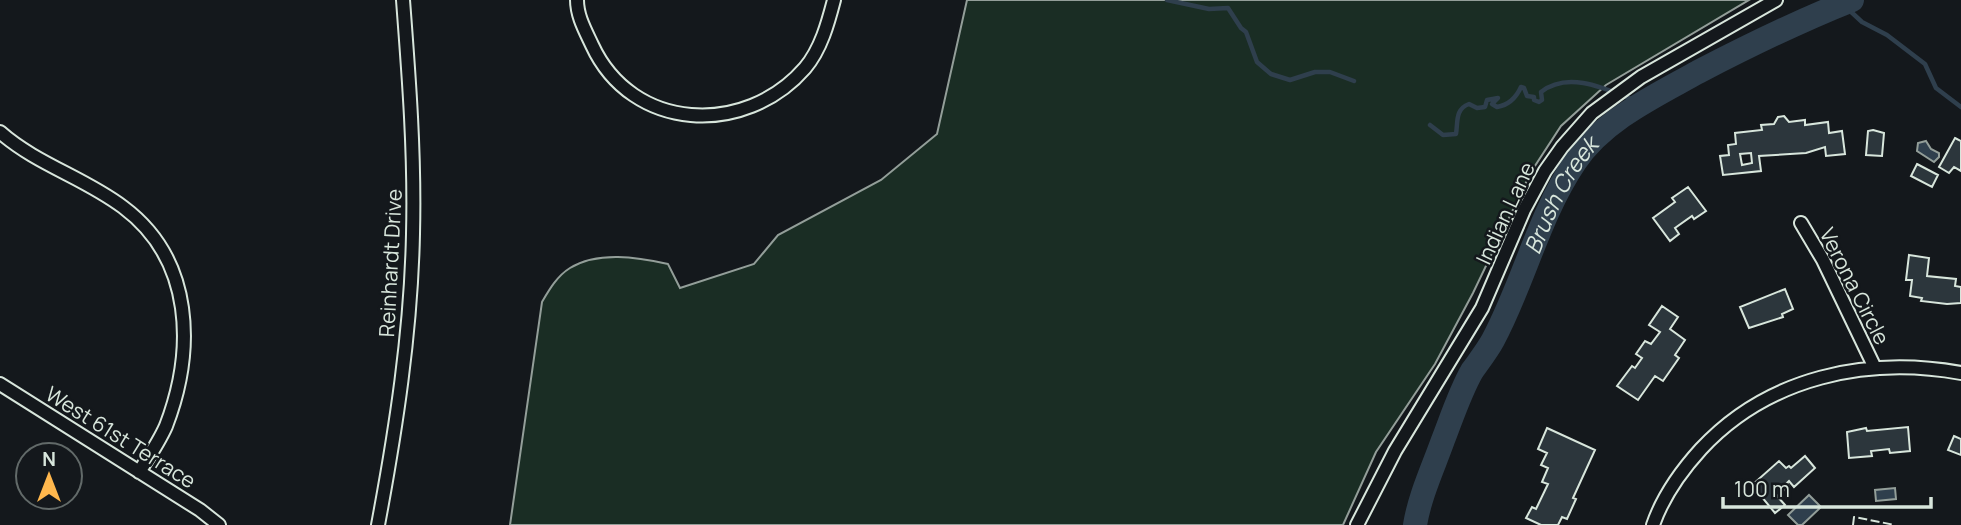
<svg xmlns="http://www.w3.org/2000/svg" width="1961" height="525" font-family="Manrope,sans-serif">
  <rect width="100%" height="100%" fill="#14181c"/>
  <!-- green -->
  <path fill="#1a2d24" stroke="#939e99" stroke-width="2" d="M967 0H1749L1606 85 1561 126 1531 172 1473 293 1435 364 1376 452 1343 525H510L542 302C549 290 557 276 570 268 598 251 637 257 668 264L680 288 754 264 778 235 881 180 937 134Z"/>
  <!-- water -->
  <path fill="#2f3f4d" stroke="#939e99" stroke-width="2" d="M1926 141 1931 149 1939 153V157L1934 162 1917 151 1918 143Z
    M1895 488 1896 499 1876 501 1875 490Z
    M1809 495 1821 507 1802 525H1798L1788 515Z"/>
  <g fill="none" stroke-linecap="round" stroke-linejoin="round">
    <!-- stream -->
    <path stroke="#2f3f4d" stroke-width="4.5" d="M1167 0 1209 9 1228 8 1241 28 1246 32 1257 62 1271 74 1290 80 1315 72H1330L1354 81
      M1846 2 1848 9 1862 22 1887 35 1925 64 1936 88 1961 107
      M1430 125 1443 135 1456 134C1458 122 1455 109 1469 104L1477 108 1485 107 1487 100 1498 98 1492 104 1497 107C1509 105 1516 98 1521 87L1524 88 1527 96 1534 97V100L1539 102 1542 100 1541 92C1570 69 1610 91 1641 103"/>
    <!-- river -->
    <path stroke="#2f3f4d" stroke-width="24" id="s1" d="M1415 525C1420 495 1433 468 1443 440 1452 417 1460 392 1472 371 1479 361 1487 351 1493 340 1524 282 1538 217 1575 162 1603 120 1655 96 1698 72 1748 46 1799 21 1852 0"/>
  </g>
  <!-- building -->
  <path fill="#2c363c" stroke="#d8e6dc" stroke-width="2" fill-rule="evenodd" d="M1784 116 1789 122 1805 120V125L1828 122 1829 133 1842 131 1845 154 1826 156 1825 147 1806 153 1759 156 1761 171 1723 175 1720 156 1729 155 1728 145 1736 144 1735 133 1762 130 1761 125 1774 124 1778 117ZM1751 153 1752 163 1742 165 1740 154Z
    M1873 130 1884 133 1882 156 1866 155 1868 131Z
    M1955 138 1961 141V171L1954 167 1949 173 1939 167Z
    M1917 164 1938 175 1932 187 1911 176Z
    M1688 187 1706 211 1694 219 1692 216 1675 228 1679 234 1670 241 1653 218 1675 202 1672 198Z
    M1909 255 1929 258 1927 276 1956 279 1955 286 1961 287V303L1947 304 1921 301 1922 298 1910 296 1912 280H1906Z
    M1785 289 1793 309 1782 314 1783 317 1749 328 1740 307Z
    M1662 306 1678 317 1670 329 1685 340 1675 355 1679 358 1663 381 1655 376 1638 400 1617 386 1632 366 1635 368 1642 358 1636 354 1645 341 1651 344 1660 332 1649 325Z
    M1908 427 1910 451 1890 453 1889 449 1871 451 1872 456 1849 458 1847 432 1866 428 1867 431Z
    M1547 428 1595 450 1573 498 1576 499 1567 519 1562 517 1558 525H1541L1526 518 1532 507 1536 509 1548 484 1542 482 1548 468 1541 465 1547 453 1538 449Z
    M1954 436 1961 439V455L1948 450Z
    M1805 456 1815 468 1794 487 1789 481 1787 483 1789 486 1777 496 1785 505 1775 513 1752 485 1779 461 1786 468 1789 466 1791 468Z"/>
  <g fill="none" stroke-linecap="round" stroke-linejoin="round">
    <!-- street casing -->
    <g stroke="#d8e6dc" stroke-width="16">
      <path id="street" d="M577 0C577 16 585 30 592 45 632 132 745 137 805 68 821 49 828 23 834 0
        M0 132C36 164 85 178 123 207 194 260 195 350 166 426 159 442 148 458 139 472
        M1801 223 1823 260 1875 368
        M0 384 200 510 219 525
        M378 525C396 429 411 332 413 234 415 156 409 78 403 0
        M1357 525 1395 451 1482 308 1524 210 1545 171 1562 147 1592 113 1641 77 1776 0
        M1653 525C1663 496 1681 471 1701 449 1768 377 1867 356 1961 373"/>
    </g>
    <!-- street -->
    <use href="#street" stroke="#14181c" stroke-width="12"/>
    <!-- fence -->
    <path stroke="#d8e6dc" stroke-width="2" stroke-dasharray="9 3.5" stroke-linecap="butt" d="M1853 525 1854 517 1895 525"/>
  </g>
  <g text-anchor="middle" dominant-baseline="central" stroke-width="5" stroke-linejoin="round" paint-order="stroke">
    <!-- street labels -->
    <g font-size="21" fill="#d8e6dc" stroke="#14181c">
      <text transform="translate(1505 213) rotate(-65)">Indian Lane</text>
      <text transform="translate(390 263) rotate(-87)">Reinhardt Drive</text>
      <text transform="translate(1855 286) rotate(63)">Verona Circle</text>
      <text transform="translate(121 437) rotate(32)">West 61st Terrace</text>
    </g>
    <!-- water labels -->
    <g font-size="23" font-style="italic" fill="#d8e6dc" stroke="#14181c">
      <text stroke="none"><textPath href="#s1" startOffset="362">Brush Creek</textPath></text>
    </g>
  </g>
  <!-- north arrow -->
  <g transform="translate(49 476)"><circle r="33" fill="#14181c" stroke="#626a69" stroke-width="2"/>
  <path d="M0-5L12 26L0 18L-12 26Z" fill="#ffb74d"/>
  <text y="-10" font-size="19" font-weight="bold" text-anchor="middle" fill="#d8e6dc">N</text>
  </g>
  <!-- scale -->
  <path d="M1723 497v10h208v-10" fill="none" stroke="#d8e6dc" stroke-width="3.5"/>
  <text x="1734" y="497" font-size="21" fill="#d8e6dc" stroke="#14181c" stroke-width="5" paint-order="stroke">100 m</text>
</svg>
